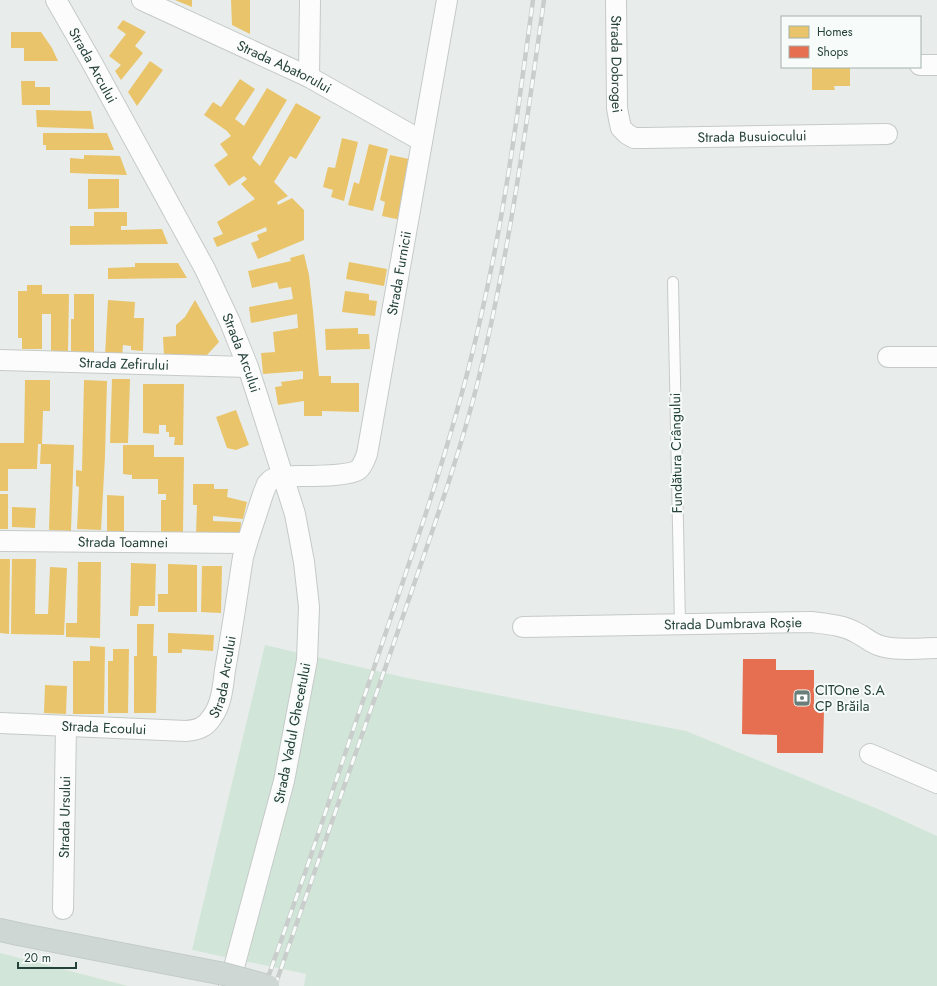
<svg xmlns="http://www.w3.org/2000/svg" width="937" height="986" font-family="Jost,sans-serif">
  <rect width="100%" height="100%" fill="#e8edeb"/>
  <!-- green -->
  <path fill="#d1e6d8" d="M265 645 407 678 686 731 878 809 937 836V986H304L306 974 192 950Z
    M0 953 128 986H0Z"/>
  <!-- homes -->
  <path fill="#e9c46a" d="M175 0H192V7Z
    M231 0H250V34L232 25Z
    M123 20 146 32 135 46 143 53 121 80 115 71 121 65 109 56 126 34 117 28Z
    M11 32H41L52 48 58 61H24V48H11Z
    M150 61 163 70 137 106 128 92Z
    M812 67H850V86H834L835 90H812Z
    M240 79 255 89 235 119 244 126 267 88 287 100 252 158 260 166 296 103 321 117 296 159 290 156 274 182 288 196 277 202 278 205 292 198 304 210V240L258 259 251 243 259 240 257 235 267 231 266 227 217 247 213 238 223 234 217 222 255 199 241 184 247 179 244 176 229 186 214 165 228 155 220 144 231 136 227 131 204 115 213 102 221 107Z
    M21 81H35V87H50V105H22Z
    M36 110 91 111 94 129 37 127Z
    M43 133H107L114 150H46V145H43Z
    M342 138 358 142 344 201 331 197 333 190 323 187 328 167 335 168Z
    M369 144 388 149 373 211 348 205 354 182 359 184Z
    M84 155 120 156 127 175 70 173V158L84 159Z
    M390 155 414 160 401 220 382 216 385 202 380 200Z
    M88 179H119V208L88 209Z
    M94 212H127V226H121V230L162 229 168 244 70 245V226H94Z
    M304 254 309 275 313 311 319 376H331V383H359V412L322 411V416H304V401L278 405 275 387 282 386 281 382 303 379V371L263 374 261 353 275 352 273 332 298 328 297 314 251 323 249 307 293 299 291 287 279 289 277 282 252 288 248 271 291 261 290 258Z
    M349 262 387 269 384 286 346 279Z
    M135 263H178L187 278 108 279V268L135 267Z
    M27 285H42V294H69L68 352 51 351V314H42V349H22V338H18V291H27Z
    M345 291 369 294V300L377 301 375 316 342 312Z
    M74 294H94V354H71V319H74Z
    M108 300 135 302 134 318H144L143 351 131 350V346L123 345 122 357 105 356Z
    M195 300 219 342 207 355 164 356 163 337 176 336V325L185 317Z
    M358 328V334H369L370 349 326 350 325 329Z
    M112 379H130L128 443H110Z
    M25 380H50V411H43L42 444 74 445 71 531 49 530 51 464H40L41 444H38L37 469H8V491H0V443H24Z
    M84 380 107 381 105 456 101 530 77 529 79 487 76 486V470L82 471Z
    M143 384H184L183 445H174L175 437H169V432H166V425H159V434L143 433Z
    M236 410 249 445 236 450 227 448 216 417Z
    M123 445H154V457H184L183 533H161V500H166V494H158V479H132V475L123 474Z
    M193 484H214V489H228L227 497 247 502 243 519 213 516V521L241 522 240 536 196 534 197 505H193Z
    M0 494H8V529H0Z
    M107 495 124 496V533L107 532Z
    M12 507 36 508 35 528 12 527Z
    M0 559H10L9 634 0 633Z
    M12 559H36L35 614H48L50 567 67 568 64 635 11 634Z
    M78 562H101L100 638 66 637V623H77Z
    M131 563 156 564 155 606H139L138 616H130Z
    M168 564 197 565V612H158V594H168Z
    M202 566H222L221 613 201 612Z
    M137 624H154L153 656H157L156 713H134V656H137Z
    M168 633 214 635 213 651 182 649V653H168Z
    M90 646 105 647 104 714H73V661H90Z
    M113 649H129L128 713H108V661H113Z
    M45 685 67 686 66 714 44 713Z"/>
  <!-- shops -->
  <path fill="#e76f51" d="M743 659H776V670H814V708L824 709 823 753H777V735L742 734Z"/>
  <g fill="none" stroke-linecap="round" stroke-linejoin="round">
    <!-- service casing -->
    <g stroke="#c5cac8" stroke-width="12">
      <path id="service" d="M673 282 680 624"/>
    </g>
    <!-- minor casing -->
    <g stroke="#c5cac8" stroke-width="22">
      <g id="minor">
        <path id="s1" d="M56 0 91 61 205 269 230 322 248 367 261 407 295 514 304 562 309 607 307 660 284 781 229 986"/>
        <path id="s2" d="M142 0 309 77 422 141"/>
        <path id="s3" d="M616 0 617 108 619 119 621 128 627 134 634 138H645L887 134"/>
        <path d="M920 65H937"/>
        <path d="M309 77 310 0"/>
        <path d="M888 357H937"/>
        <path id="s4" d="M0 360 248 367"/>
        <path id="s5" d="M0 541 247 543"/>
        <path id="s6" d="M523 627 811 622C827 624 843 625 857 633 865 637 872 644 881 646 896 651 921 648 937 648"/>
        <path id="s7" d="M0 723 186 731C198 730 206 727 212 717 222 704 223 685 225 670 232 632 237 595 243 557L247 543 263 494 267 484 271 480 277 477C294 475 345 478 358 470 363 466 365 459 367 454L447 0"/>
        <path d="M870 754 937 783"/>
        <path id="s8" d="M63 909 66 726"/>
      </g>
    </g>
    <!-- primary casing -->
    <g stroke="#c3ccc9" stroke-width="24">
      <path id="primary" d="M0 930 18 934"/>
    </g>
    <!-- service -->
    <use href="#service" stroke="#fcfcfc" stroke-width="10"/>
    <!-- minor -->
    <use href="#minor" stroke="#fcfcfc" stroke-width="20"/>
    <!-- primary -->
    <use href="#primary" stroke="#cfd7d5" stroke-width="22"/>
    <!-- rail casing -->
    <g stroke="#c9cdcc" stroke-width="4.5">
      <path id="rail" d="M265 986 306 870 426 513C448 445 468 377 483 307 506 206 519 103 533 0
        M275 986C316 868 357 749 398 631 426 548 457 465 478 381 509 255 526 128 544 0"/>
    </g>
    <!-- rail -->
    <use href="#rail" stroke="#f7fbf9" stroke-width="3" stroke-dasharray="9" stroke-linecap="butt"/>
    <!-- primary-bridge casing -->
    <g stroke="#c3ccc9" stroke-width="24" stroke-linecap="butt">
      <path id="primary-bridge" d="M18 934 224 974 268 986"/>
    </g>
    <!-- primary-bridge -->
    <use href="#primary-bridge" stroke="#cfd7d5" stroke-width="22"/>
  </g>
  <!-- icons -->
  <defs>
    <g id="bank-square" transform="scale(0.9)"><rect x="-9" y="-9" width="18" height="18" rx="4" fill="#697e78" stroke="#f7fbf9"/><path d="M-6-4H6V4H-6ZM0-2.3a2.3 2.3 0 1 0 0 4.6a2.3 2.3 0 1 0 0-4.6Z" fill="#fff"/></g>
  </defs>
  <g fill-rule="evenodd">
    <use href="#bank-square" x="802" y="698"/>
  </g>
  <g text-anchor="middle" dominant-baseline="central" stroke-width="4" stroke-linejoin="round" paint-order="stroke">
    <!-- street labels -->
    <g font-size="14" fill="#24423a" stroke="#f7fbf9">
      <text stroke="none"><textPath href="#s3" startOffset="64">Strada Dobrogei</textPath></text>
      <text stroke="none"><textPath href="#s1" startOffset="75">Strada Arcului</textPath></text>
      <text stroke="none"><textPath href="#s2" startOffset="157">Strada Abatorului</textPath></text>
      <text stroke="none"><textPath href="#s3" startOffset="263">Strada Busuiocului</textPath></text>
      <text stroke="none"><textPath href="#s7" startOffset="754">Strada Furnicii</textPath></text>
      <text stroke="none"><textPath href="#s1" startOffset="399">Strada Arcului</textPath></text>
      <text stroke="none"><textPath href="#s4" startOffset="124">Strada Zefirului</textPath></text>
      <text transform="translate(676 453) rotate(-91)">Fundătura Crângului</text>
      <text stroke="none"><textPath href="#s5" startOffset="123">Strada Toamnei</textPath></text>
      <text stroke="none"><textPath href="#s6" startOffset="210">Strada Dumbrava Roșie</textPath></text>
      <text stroke="none"><textPath href="#s7" startOffset="259">Strada Arcului</textPath></text>
      <text stroke="none"><textPath href="#s7" startOffset="104">Strada Ecoului</textPath></text>
      <text transform="translate(292 733) rotate(-79)">Strada Vadul Ghecetului</text>
      <text stroke="none"><textPath href="#s8" startOffset="92">Strada Ursului</textPath></text>
    </g>
    <!-- poi labels -->
    <g font-size="14" fill="#24423a" stroke="#f7fbf9" text-anchor="start">
      <text x="815" y="690">CITOne S.A<tspan x="815" dy="16">CP Brăila</tspan></text>
    </g>
  </g>
  <!-- legend -->
  <rect x="781" y="16" width="140" height="52" fill="#f7fbf9" stroke="#a3b1ad"/>
  <rect x="789" y="26" width="20" height="12" fill="#e9c46a" stroke="#a3b1ad"/>
  <text x="817" y="36" font-size="12" fill="#24423a">Homes</text>
  <rect x="789" y="46" width="20" height="12" fill="#e76f51" stroke="#a3b1ad"/>
  <text x="817" y="56" font-size="12" fill="#24423a">Shops</text>
  <!-- scale -->
  <path d="M18 962v6h58v-6" fill="none" stroke="#24423a" stroke-width="2"/>
  <text x="24" y="962" font-size="12" fill="#24423a" stroke="#f7fbf9" stroke-width="3" paint-order="stroke">20 m</text>
</svg>
